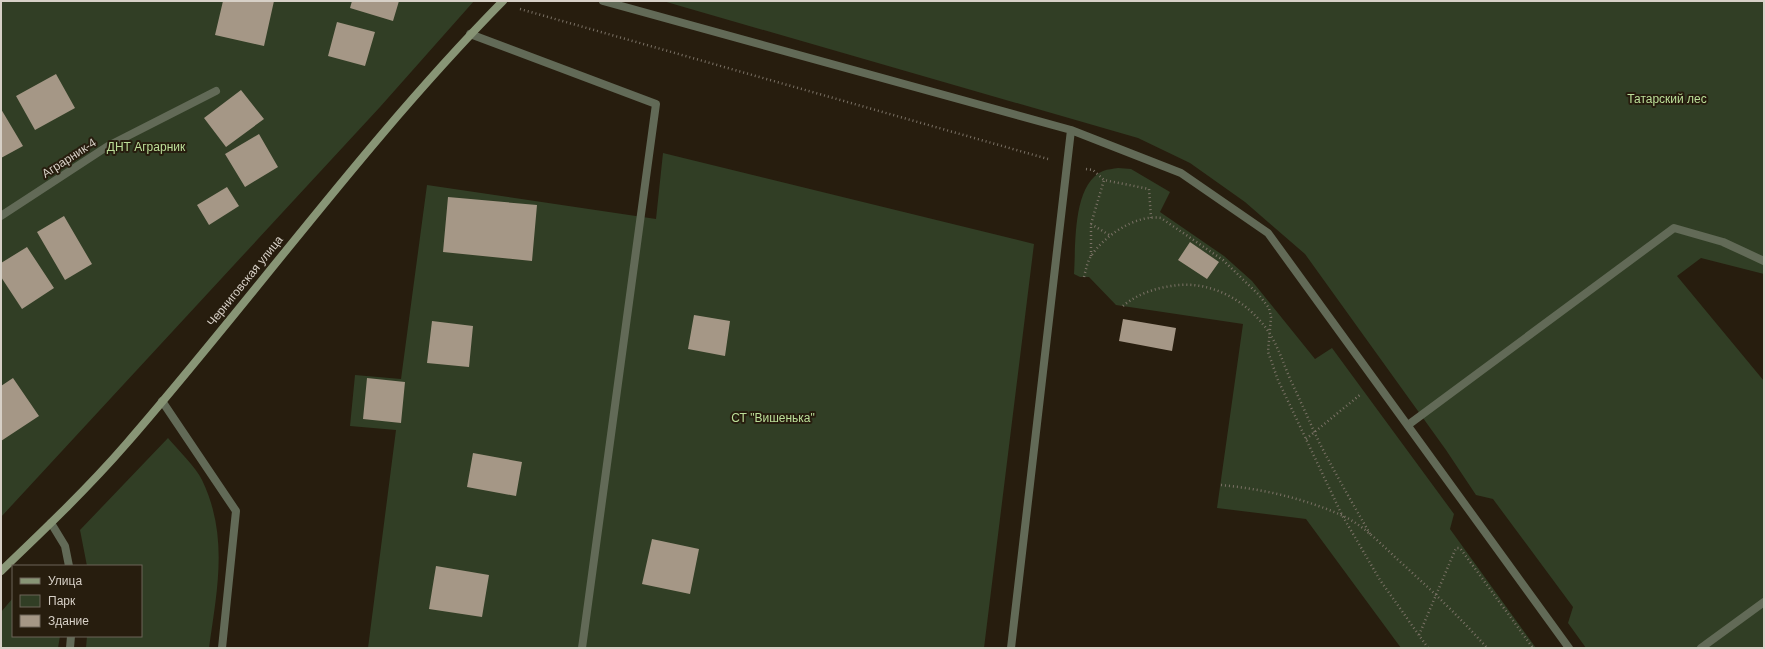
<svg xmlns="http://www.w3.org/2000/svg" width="1765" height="649" font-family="Helvetica,sans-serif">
  <rect width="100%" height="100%" fill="#271d0e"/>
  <!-- green -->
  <path fill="#313e25" d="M1 1H474L380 107 1 517Z
    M663 1H1764V274L1701 258 1677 276 1764 381V648H1586L1568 623 1573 607 1493 499 1476 495 1446 450 1305 254 1245 202 1190 163 1138 138Z
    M663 153 1034 244 984 648H368L396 430 350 426 355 375 401 379 427 185 656 219Z
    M1118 168 1131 169 1170 192 1160 212 1224 256 1252 281 1315 359 1332 348 1454 514 1450 529 1536 648H1401L1306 519 1217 508 1243 324 1116 305 1089 277H1080L1074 274C1076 246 1072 184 1103 171 1108 169 1113 169 1118 168Z
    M168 438C178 450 196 467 202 480 229 536 217 590 209 648H86L87 636H141V566H87L80 530Z
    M13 598V636H60L58 648H1V612Z"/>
  <!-- building -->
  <path fill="#a59786" d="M223 1H274L264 46 215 35Z
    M352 1H399L393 21 350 8Z
    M337 22 375 32 365 66 328 56Z
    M56 74 75 108 35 130 16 96Z
    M241 90 264 119 226 147 204 118Z
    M1 109 23 146 1 158Z
    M259 134 278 167 245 187 225 154Z
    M227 187 239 206 209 225 197 205Z
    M448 197 537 205 532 261 443 252Z
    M64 216 92 264 65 280 37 232Z
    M1190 242 1219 262 1207 279 1178 260Z
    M27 247 54 288 22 309 1 277V263Z
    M694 315 730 321 725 356 688 349Z
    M1123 319 1176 328 1172 351 1119 341Z
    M432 321 473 326 469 367 427 363Z
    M13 378 39 416 1 441V386Z
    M367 378 405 382 401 423 363 419Z
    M473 453 522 462 516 496 467 487Z
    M652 539 699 549 690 594 642 584Z
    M436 566 489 575 482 617 429 609Z"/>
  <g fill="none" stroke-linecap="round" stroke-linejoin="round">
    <!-- path -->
    <path stroke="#7b7266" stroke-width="2.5" stroke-dasharray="1 3" stroke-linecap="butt" d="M520 9 1048 159
      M1086 169 1093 170 1104 180 1149 189 1151 218
      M1091 224 1111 236
      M1091 256V224L1104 180
      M1084 277C1086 269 1087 263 1091 256 1104 236 1136 214 1161 218L1223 260 1259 295 1269 308 1271 317 1268 352 1278 380 1342 515 1380 580 1428 648
      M1123 306C1138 293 1159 287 1179 285 1216 282 1251 304 1270 334 1279 349 1284 365 1291 381 1301 402 1310 423 1320 444 1336 475 1353 504 1370 534
      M1306 439 1361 394
      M1221 485C1262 489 1303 498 1341 515 1362 524 1380 543 1396 558 1428 587 1459 616 1487 648
      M1419 635 1456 548H1460L1533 648"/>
    <!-- lane -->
    <path stroke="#626a57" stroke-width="8" d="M1408 425 1674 228 1723 242 1764 261
      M1701 648 1764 602"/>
    <!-- street -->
    <path stroke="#626a57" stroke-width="8" d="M603 1 1071 130 1181 173 1268 233 1569 648
      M470 34 656 104 582 648
      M1 216 108 146 216 91
      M162 401 236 511 222 648
      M51 523 65 546 69 566
      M70 648 71 636
      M1011 648 1071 130"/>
    <!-- secondary -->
    <path stroke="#889576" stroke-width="8" d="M1 571C44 530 88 488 127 443 254 297 367 139 503 1"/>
  </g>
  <g text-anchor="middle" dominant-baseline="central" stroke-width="4" stroke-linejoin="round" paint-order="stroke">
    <!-- park labels -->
    <g font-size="12" fill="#bcde99" stroke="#271d0e">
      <text x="1667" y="99">Татарский лес</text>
      <text x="146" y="147">ДНТ Аграрник</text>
      <text x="773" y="418">СТ "Вишенька"</text>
    </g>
    <!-- street labels -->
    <g font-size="12" fill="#d7d0c7" stroke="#271d0e">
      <text transform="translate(69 158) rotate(-33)">Аграрник-4</text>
      <text transform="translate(245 281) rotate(-51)">Черниговская улица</text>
    </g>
  </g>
  <!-- border -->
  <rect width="1765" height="649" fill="none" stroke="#d7d0c7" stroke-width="4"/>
  <!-- legend -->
  <rect x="12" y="565" width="130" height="72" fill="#271d0e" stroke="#6d6558"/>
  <rect x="20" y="578" width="20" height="6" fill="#889576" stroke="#6d6558"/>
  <text x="48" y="585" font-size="12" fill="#d7d0c7">Улица</text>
  <rect x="20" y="595" width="20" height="12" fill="#313e25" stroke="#6d6558"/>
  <text x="48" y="605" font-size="12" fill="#d7d0c7">Парк</text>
  <rect x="20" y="615" width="20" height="12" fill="#a59786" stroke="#6d6558"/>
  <text x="48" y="625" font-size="12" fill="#d7d0c7">Здание</text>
</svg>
